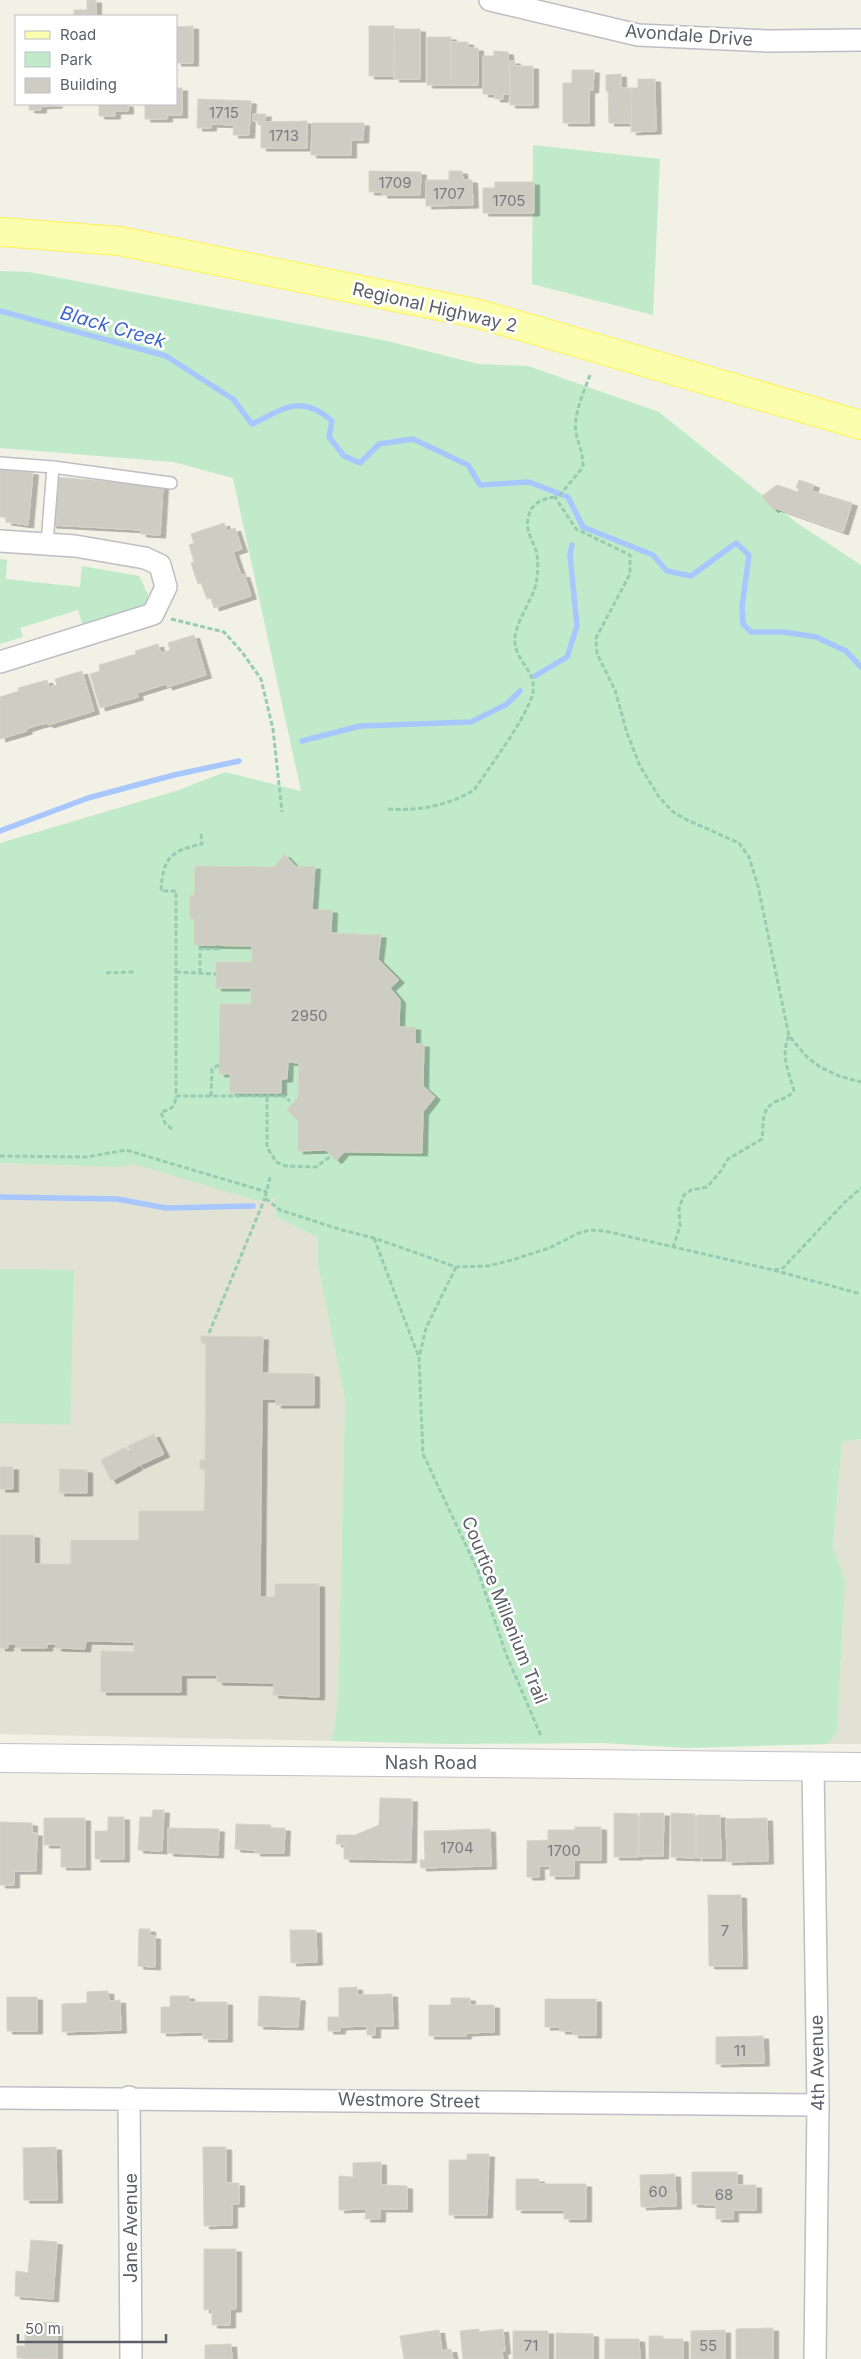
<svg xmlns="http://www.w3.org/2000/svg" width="861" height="2359" font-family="Inter,sans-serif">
  <defs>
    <filter id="shadow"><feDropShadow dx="5.5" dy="3" stdDeviation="0" flood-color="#0004"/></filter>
  </defs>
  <rect width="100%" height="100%" fill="#f1f1e6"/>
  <!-- education -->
  <path fill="#e1e1d4" d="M0 1163 117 1167 134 1163 258 1201 274 1197 276 1217 318 1238V1266L345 1399 338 1702 332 1741 0 1734Z
    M861 1439V1744H827L837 1732 845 1580 833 1546 842 1442Z"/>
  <!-- green -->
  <path fill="#c0eac9" d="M533 145 660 159 653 315 532 284Z
    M0 271 29 272 387 341 478 364 528 366 659 412 797 523 861 565V1439L842 1442 833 1546 845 1580 837 1732 827 1744 687 1748 603 1743 452 1744 332 1741 338 1702 345 1399 318 1266V1238L276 1217 274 1198 258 1201 134 1164 117 1167 0 1163V843L179 790 225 772 301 791 233 478 173 462 0 448Z
    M0 559 7 560 6 579 80 587 82 566 139 576 148 594 146 606 83 626 78 610 20 628 23 637 0 644Z
    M0 1269 74 1270 70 1425 0 1423Z"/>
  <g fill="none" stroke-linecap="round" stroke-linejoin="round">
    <!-- stream -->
    <path stroke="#a8c7ff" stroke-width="5.5" d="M0 311 166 356 233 399 252 424C284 409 301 393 332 421L329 437 344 456 360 463 379 444 413 439 468 465 480 485 529 482 568 497 583 527 653 555 667 571 691 576 736 543 749 555 742 607 743 624 751 632H784L816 637 846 651 861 667
      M535 676 567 657 577 626 570 555 572 545
      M302 741 360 726 471 722 507 704 520 691
      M0 831 88 798 174 775 239 761
      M0 1197 117 1199 166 1208 253 1206"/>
  </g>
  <!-- building -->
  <path fill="#cecdc4" stroke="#d6d4c3" filter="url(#shadow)" d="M87 0H96V16H74V10H87Z
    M193 26V63H176V27Z
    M369 26H394V76H369Z
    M395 29H420V79H394Z
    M427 37H451V85H427Z
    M451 42H468V48H478V85H451Z
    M494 51 508 52 510 94H503V99H495V94H483V56H494Z
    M510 61H515V66H533V105H510Z
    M572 70H594L593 90H589V123H563V83H572Z
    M621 74V88H632L631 123H609L608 91H606V75Z
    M638 79H655L656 131 631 132 632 88H638Z
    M176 88H182V115H167V119H145V104H176Z
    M198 99 251 101 249 135H233L234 125 211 124V128H197Z
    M29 104H57V105L41 106V110H29Z
    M99 104H128V111H115V116H99Z
    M253 114H266L265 122 307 121V148H261V122L253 121Z
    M312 123H364L363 140H351V155H311Z
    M369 171 421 172 420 195H382V192H369Z
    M449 171H462L463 180H472L473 205 426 206V180H449Z
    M495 182H534V213H483V188H495Z
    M0 469 33 472 28 525 6 522V517H0Z
    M55 477 163 486 160 535 141 534V530L51 525Z
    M799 480 814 485 812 491 852 503 843 532 775 508 773 510 762 496 777 485 798 492 799 488H796Z
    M224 523 227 531 235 528 242 549 233 552 241 575 244 574 251 596 214 608 211 598 207 599 201 583 198 584 191 563 194 562 189 545 194 543 191 534Z
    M194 635 206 675 167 687 166 684 137 693 138 697 100 708 90 674 100 671 99 665 136 654 135 651 158 644 161 653 170 650 168 643Z
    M82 671 94 711 48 725 47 723 38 725 26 729 27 731 0 739V697L19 691 18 688 47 680 49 687 57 685 55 679Z
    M284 854 296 867 315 866 312 910H332L331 933 381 935 378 959 399 980 390 988 400 1000 399 1027H415V1044H424L423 1086 435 1097 423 1112 422 1153 344 1152 336 1161 326 1150 298 1151V1121L287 1110 298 1097 299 1063 288 1062 287 1079H281V1093H230V1074H219L220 1004H251V988H216V962H252V946L194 945V919L190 918V895H194L195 866 274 867Z
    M201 1336 263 1337 262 1373 314 1374V1405H276V1399H262L260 1597H275V1584H319V1697L273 1695 274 1683 217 1682V1675H181V1692H101V1651L134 1652V1642L86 1641 85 1649 56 1648V1644H47V1648H16V1644H8V1648H0V1535H34V1564H71V1540H139V1511H204L205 1469H200V1460H205L206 1343H201Z
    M154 1434 164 1454 138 1466 128 1446Z
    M126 1447 137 1467 111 1481 101 1460Z
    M0 1467H13V1489H0Z
    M60 1469 87 1470V1493H59Z
    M380 1798 412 1799 411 1860 344 1859V1844H336L337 1835H355L379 1825Z
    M153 1810H164L162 1851 138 1850 140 1817H152Z
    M614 1813 638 1814V1857H614Z
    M640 1813H664L663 1856H639Z
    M671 1813 695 1814V1858L671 1857Z
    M697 1815H720L721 1858H697Z
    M108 1817H124V1859H95V1831H108Z
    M44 1818H85V1867H61V1845H44Z
    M767 1818 768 1861 727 1862 726 1819Z
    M0 1822 32 1823V1833H37L36 1871H14V1885H0Z
    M236 1824 271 1825 270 1828H285L284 1853H255V1850L235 1849Z
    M575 1827H601V1860H574V1876H550V1866H539V1877H527V1841L548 1840V1830H575Z
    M168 1828 219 1829 218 1855 168 1853Z
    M490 1829 491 1866 421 1868 420 1860H425L424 1831Z
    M708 1895H741L742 1966H709Z
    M139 1929H150V1936H155V1967L138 1966Z
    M290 1930H316L317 1962 291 1963Z
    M357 1987V1995L392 1994 393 2026H375V2035H367V2026L340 2027V2031H328V2017H339V1988Z
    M108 1991 109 2001 120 2000 121 2030 62 2032V2004L87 2003V1992Z
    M170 1996H189V2002H227V2039H203V2032L161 2033V2007H170Z
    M259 1996 300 1998 298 2027 258 2026Z
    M7 1997H37V2031H7Z
    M451 1998H470V2005H494V2032L466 2033V2036H429V2005H451Z
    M545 1999H596V2035H573V2031H560V2027H545Z
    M763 2036 764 2063 716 2064V2037Z
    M56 2147 57 2200H24L23 2148Z
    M203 2147H226V2183H239V2204H232V2225L204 2226Z
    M467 2154H489L487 2215H449V2160H467Z
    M381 2162V2185L407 2186V2209H380V2219H365L366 2209 339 2210V2176L353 2177V2163Z
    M692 2172H737V2185H756V2210H733V2219H716V2205L692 2204Z
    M675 2174 676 2206 641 2207 640 2175Z
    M516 2179H539V2184H586V2219H564V2210H516Z
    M31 2240 57 2242 53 2299 15 2296 16 2271 28 2273Z
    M204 2249H236V2309H230V2325H212V2309L204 2310Z
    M25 2322 57 2323V2359L17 2358V2346H25Z
    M773 2328V2359H736V2329Z
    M479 2329V2332L503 2329 505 2351H502L503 2359H463L460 2331Z
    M439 2330 442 2351 451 2349 453 2359H404L400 2336Z
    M725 2330V2359H691V2331Z
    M513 2331H548V2359H513Z
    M556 2333 593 2334V2359H556Z
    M649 2336H663V2339H683V2359H649Z
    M605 2339H639L640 2359H605Z
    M231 2344 232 2359H205V2345Z"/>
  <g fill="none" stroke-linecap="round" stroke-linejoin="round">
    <!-- lane casing -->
    <g stroke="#bdbec5" stroke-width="14">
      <path id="lane" d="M0 463 53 467 171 483
        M47 544 53 467"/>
    </g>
    <!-- street casing -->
    <g stroke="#bdbec5" stroke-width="24">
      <path id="street" d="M490 0 638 35 769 41 861 40
        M0 541 75 546 145 558 160 565 166 587 153 614 0 662
        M813 1767 818 2105 815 2359
        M129 2097 131 2359
        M0 2098 818 2105"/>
    </g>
    <!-- secondary casing -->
    <g stroke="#c0c2ca" stroke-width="30">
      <path id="secondary" d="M0 1758 861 1767"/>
    </g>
    <!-- primary casing -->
    <g stroke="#fff251" stroke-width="30">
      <path id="primary" d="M0 232 119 241 479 314 861 425"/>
    </g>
    <!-- path -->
    <path stroke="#98ccb2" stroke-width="3" stroke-dasharray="5 2.5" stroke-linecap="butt" d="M590 375C584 392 573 414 576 433 579 446 583 453 583 467L560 495 555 497 576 529 630 555V574L596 638 597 654 615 690 627 733 640 766 659 797 672 811 683 818 739 843 749 857 758 886 789 1036 807 1057 820 1067 839 1076 861 1082
      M171 619 224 632 242 652 261 679 273 729 282 812
      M388 809C419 811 447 806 474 790 491 765 523 723 532 696 539 673 517 663 515 643 513 623 535 599 537 578 538 571 538 562 537 555 535 543 525 532 528 519 530 504 541 499 555 497
      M201 834 202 844C170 851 163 858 161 891H176V1096H283L290 1101
      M176 972 216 974
      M106 973 135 972
      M200 973V949H218V945
      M211 1096 212 1069 219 1065
      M267 1097V1147L276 1162 286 1166 316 1167 331 1156
      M172 1129 165 1123 161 1112C171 1109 175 1108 176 1096
      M0 1156 87 1157 126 1150 267 1192
      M270 1177 265 1198 280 1210 342 1230 374 1238 456 1267 488 1266 512 1260 549 1248 579 1233 590 1230 605 1231 773 1270 861 1294
      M374 1238 419 1358
      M673 1248 680 1226 679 1208 684 1195 691 1190 707 1187 720 1172 728 1159 762 1139C764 1124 760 1108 777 1101 785 1098 788 1097 794 1091 789 1071 780 1056 789 1036
      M456 1267 426 1328 419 1358 423 1454 478 1571 506 1654 541 1736
      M774 1270 783 1268 845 1202 861 1188
      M209 1333 265 1198"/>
    <!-- lane -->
    <use href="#lane" stroke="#fff" stroke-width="11"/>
    <!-- street -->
    <use href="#street" stroke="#fff" stroke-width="21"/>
    <!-- secondary -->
    <use href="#secondary" stroke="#fff" stroke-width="28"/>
    <!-- primary -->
    <use href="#primary" stroke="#fbffad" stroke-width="28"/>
  </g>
  <g text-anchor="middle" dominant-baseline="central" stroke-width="5" stroke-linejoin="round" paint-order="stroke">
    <!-- number labels -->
    <g font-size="15" fill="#797b7f">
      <text x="224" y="112">1715</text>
      <text x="284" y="135">1713</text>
      <text x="395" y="182">1709</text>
      <text x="449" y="193">1707</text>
      <text x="509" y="200">1705</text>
      <text x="309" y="1015">2950</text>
      <text x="457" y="1847">1704</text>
      <text x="564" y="1850">1700</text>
      <text x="725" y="1930">7</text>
      <text x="740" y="2050">11</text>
      <text x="658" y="2191">60</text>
      <text x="724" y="2194">68</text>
      <text x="531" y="2345">71</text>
      <text x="708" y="2345">55</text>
    </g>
    <!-- street labels -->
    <g font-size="18" fill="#5d6068" stroke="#fff">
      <text transform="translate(689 35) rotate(4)">Avondale Drive</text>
      <text transform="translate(435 307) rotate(13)">Regional Highway 2</text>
      <text transform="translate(505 1610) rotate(68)">Courtice Millenium Trail</text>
      <text x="431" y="1762">Nash Road</text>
      <text transform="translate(817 2063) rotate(-91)">4th Avenue</text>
      <text transform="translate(409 2100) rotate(1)">Westmore Street</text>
      <text transform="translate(130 2228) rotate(-90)">Jane Avenue</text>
    </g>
    <!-- water labels -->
    <g font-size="19" font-style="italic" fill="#3d66cf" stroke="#fff">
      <text transform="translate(113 327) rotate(16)">Black Creek</text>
    </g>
  </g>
  <!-- legend -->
  <rect x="15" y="15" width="162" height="90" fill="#ffffff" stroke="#bebfc3"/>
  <rect x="25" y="31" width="25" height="8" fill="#fbffad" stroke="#bebfc3"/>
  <text x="60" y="40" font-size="15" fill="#5d6068">Road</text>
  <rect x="25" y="52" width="25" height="15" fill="#c0eac9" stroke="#bebfc3"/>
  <text x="60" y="65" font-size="15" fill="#5d6068">Park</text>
  <rect x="25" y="78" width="25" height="15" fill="#cecdc4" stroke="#bebfc3"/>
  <text x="60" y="90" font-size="15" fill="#5d6068">Building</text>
  <!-- scale -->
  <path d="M18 2334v8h148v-8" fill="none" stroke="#5d6068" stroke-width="2.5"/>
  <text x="25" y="2334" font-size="15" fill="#5d6068" stroke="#ffffff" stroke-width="4" paint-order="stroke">50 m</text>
</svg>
